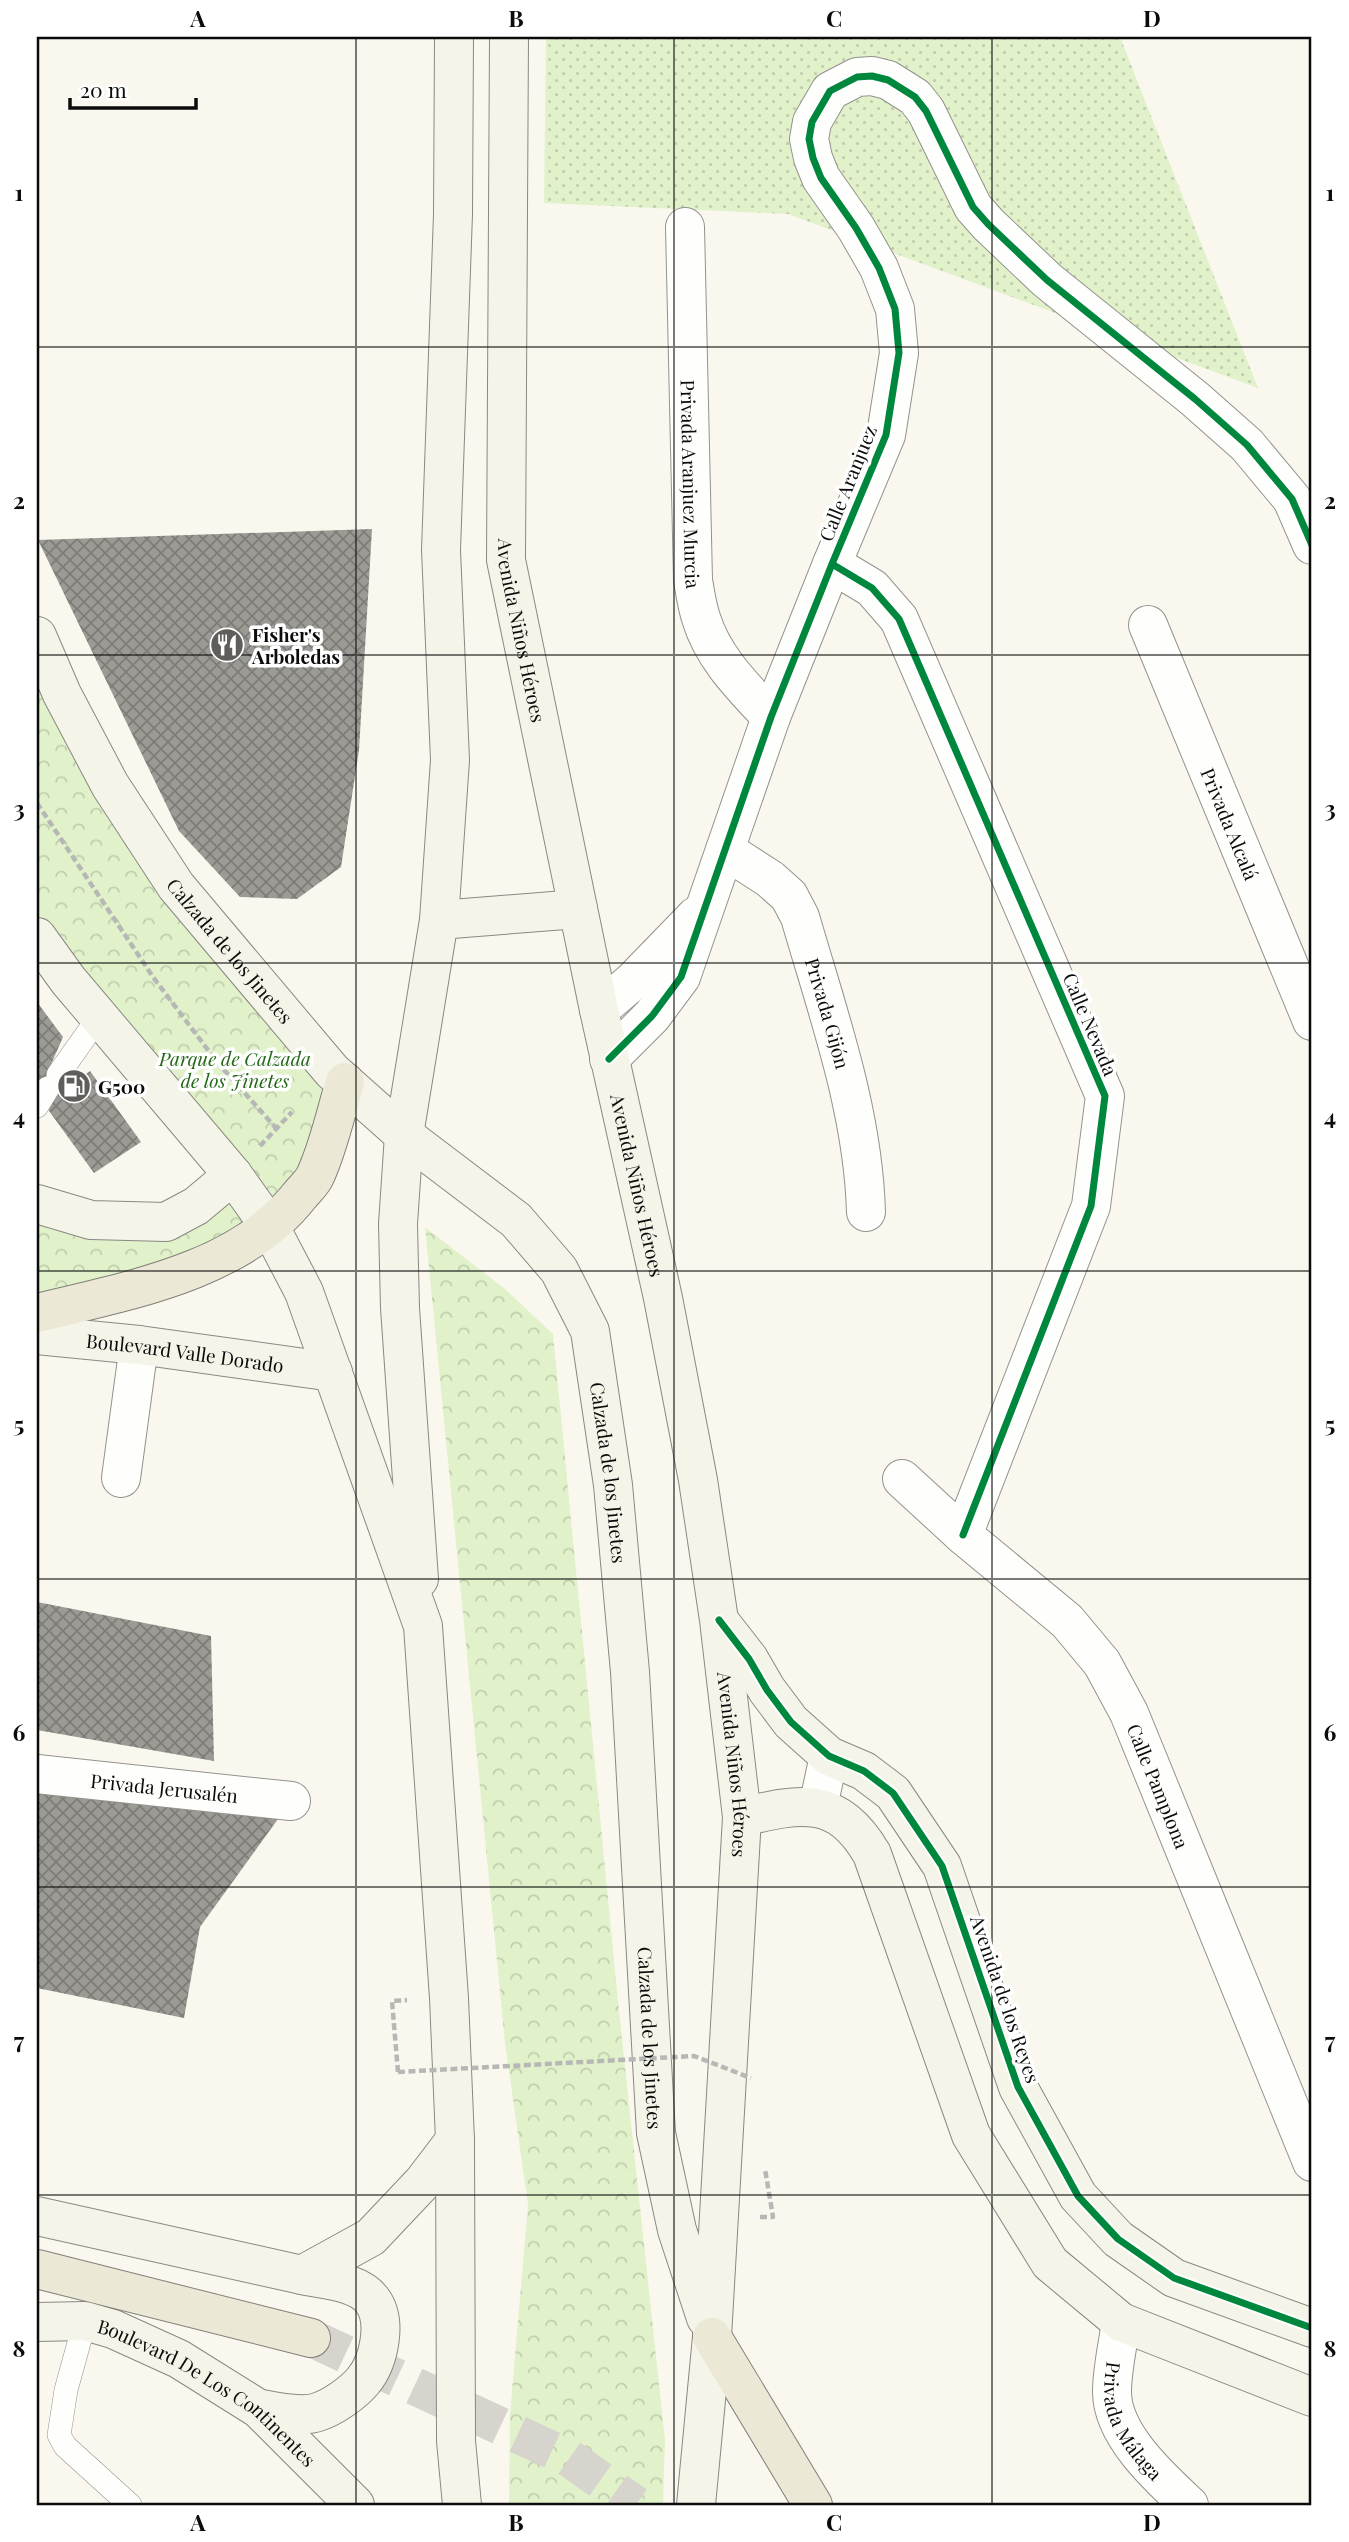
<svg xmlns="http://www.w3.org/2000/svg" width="1349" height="2542" font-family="'Playfair Display',serif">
  <defs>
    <pattern id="grass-dots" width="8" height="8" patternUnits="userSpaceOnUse" patternTransform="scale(1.75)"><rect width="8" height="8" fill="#e1f2cb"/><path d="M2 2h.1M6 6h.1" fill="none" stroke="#c0cead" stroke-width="1.8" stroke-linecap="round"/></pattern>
    <pattern id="park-crowns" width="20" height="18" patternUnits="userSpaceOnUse" patternTransform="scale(1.75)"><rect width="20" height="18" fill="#e1f2cb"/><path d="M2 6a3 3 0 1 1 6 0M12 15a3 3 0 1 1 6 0" fill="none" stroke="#c0cead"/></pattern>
    <pattern id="building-cross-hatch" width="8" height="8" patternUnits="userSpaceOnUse" patternTransform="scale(1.75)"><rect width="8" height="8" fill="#9c9a94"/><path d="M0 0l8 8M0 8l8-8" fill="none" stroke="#7d7c77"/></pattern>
  </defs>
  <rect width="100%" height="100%" fill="#faf8ee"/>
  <!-- grass -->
  <path fill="url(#grass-dots)" d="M546 37H1120L1258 388 788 214 544 203Z"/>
  <!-- park -->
  <path fill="url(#park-crowns)" d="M37 659 339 1084 328 1128 268 1218 37 930Z
    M230 1179 264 1227 37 1312V1206L163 1224Z
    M425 1227 505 1289 553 1334 618 2001 665 2440 663 2505H509L510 2414 528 2205 505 2043Z"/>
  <!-- building -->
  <path fill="url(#building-cross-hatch)" d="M372 529 359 750 341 867 297 899 240 897 179 831 38 540Z
    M37 1002 63 1037 49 1069 71 1085 90 1071 141 1142 94 1173 44 1104 58 1095 37 1079Z
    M37 1602 211 1636 214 1761 37 1730Z
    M37 1762 291 1801 200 1927 184 2018 37 1988Z"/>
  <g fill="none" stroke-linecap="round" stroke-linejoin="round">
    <!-- primary-tunnel -->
    <path stroke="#d6d4cc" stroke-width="38" stroke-dasharray="38 19" stroke-linecap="butt" d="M311 2338 569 2458 636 2505"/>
    <!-- lane casing -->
    <g stroke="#93928d" stroke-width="24">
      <path id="lane" d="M58 1075 99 1017
        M37 1106 48 1088
        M85 2321 66 2390 59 2435 65 2446 130 2505"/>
    </g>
    <!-- street casing -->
    <g stroke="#93928d" stroke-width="40">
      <g id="street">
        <path id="s1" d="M685 227 693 580C695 592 697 606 701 618 713 658 743 687 771 717"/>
        <path d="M832 564 872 588 899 619 1105 1096 1091 1206 963 1535"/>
        <path id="s2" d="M1148 625 1312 1021"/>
        <path id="s3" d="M725 850 770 879 789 896 800 917C828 1014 863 1110 866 1212"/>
        <path d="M599 1010 633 981 696 916"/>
        <path d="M609 1059 652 1016 681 977 771 717 832 564 886 435 899 353 895 309 879 268 856 228 821 178 813 158 809 139 812 122 830 91 857 77 872 76 888 80 915 97 926 111 973 207 988 224 1047 280 1195 399 1247 445 1292 499 1312 545"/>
        <path d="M121 1478 139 1345"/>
        <path id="s4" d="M902 1479 963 1535 1067 1621 1102 1663 1129 1713 1312 2162"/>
        <path id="s5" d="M37 1774 291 1801"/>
        <path d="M818 1807 829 1756"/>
        <path id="s6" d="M1121 2322C1118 2345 1112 2369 1112 2392 1112 2435 1160 2478 1189 2505"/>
      </g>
    </g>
    <!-- secondary casing -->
    <g stroke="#898884" stroke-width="40">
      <g id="secondary">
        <path id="s7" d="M509 37 506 560 599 1010 663 1298 698 1480 719 1620 742 1817 712 2337 696 2505"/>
        <path id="s8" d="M37 636 62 694 110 785 176 886 332 1071 404 1135 516 1220 559 1270 590 1331 613 1485 630 1672 656 2133 677 2230 706 2318"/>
        <path d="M439 920 578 909"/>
        <path d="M37 937 68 980 233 1175 270 1227 304 1292 423 1626 449 1998 455 2140 456 2441 462 2505"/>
        <path d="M37 1204 91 1220 166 1222 196 1206 233 1175"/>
        <path id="s9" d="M37 1335 139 1345 333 1372"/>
        <path d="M419 1579 400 1308 398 1224 404 1135 439 920 450 760 441 550 453 214 454 37"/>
        <path d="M721 1623 749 1659 767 1690 791 1722 829 1756 864 1771 893 1793 942 1866 1018 2087 1078 2196 1118 2239 1174 2278 1312 2328"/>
        <path d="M742 1817C801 1803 838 1795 872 1854L971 2135 1050 2263 1121 2322 1312 2397"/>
        <path d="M37 2216 302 2275 371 2237 423 2182 455 2140"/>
        <path id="s10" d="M37 2322 85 2321 113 2329 179 2359 259 2409 355 2505"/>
        <path d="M259 2409C277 2411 301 2418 318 2412 333 2407 353 2393 363 2381 379 2362 388 2321 372 2300 358 2281 323 2280 302 2275"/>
      </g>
    </g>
    <!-- primary casing -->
    <g stroke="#807f7a" stroke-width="40">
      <path id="primary" d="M37 1313C126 1291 240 1272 300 1195 306 1188 313 1182 316 1174 329 1145 336 1112 345 1082
        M37 2269 311 2338
        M712 2337 813 2505"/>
    </g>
    <!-- path -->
    <path stroke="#b7b7b5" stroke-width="4.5" stroke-dasharray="7 3.5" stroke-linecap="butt" d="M37 803 153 977 217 1062 276 1128
      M260 1146 292 1112
      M398 2072 392 2001 407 2000
      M760 2217H773L765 2169"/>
    <!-- lane -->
    <use href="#lane" stroke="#fefefc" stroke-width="23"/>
    <!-- street -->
    <use href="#street" stroke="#fefefc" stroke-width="38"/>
    <!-- secondary -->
    <use href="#secondary" stroke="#f4f4e8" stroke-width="38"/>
    <!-- primary -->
    <use href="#primary" stroke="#ece8d6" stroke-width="38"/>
    <!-- path-bridge -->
    <path stroke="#b7b7b5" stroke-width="4.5" stroke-dasharray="7 3.5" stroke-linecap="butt" d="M398 2072 694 2056 751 2078"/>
    <!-- cycleway casing -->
    <g stroke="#fff" stroke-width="11">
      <path id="cycleway" d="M832 564 872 588 899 619 1105 1096 1091 1206 963 1535
        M609 1059 652 1016 681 977 771 717 832 564 886 435 899 353 895 309 879 268 856 228 821 178 813 158 809 139 812 122 830 91 857 77 872 76 888 80 915 97 926 111 973 207 988 224 1047 280 1195 399 1247 445 1292 499 1312 545
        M719 1620 749 1659 767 1690 791 1722 829 1756 864 1771 893 1793 942 1866 1018 2087 1078 2196 1118 2239 1174 2278 1312 2328"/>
    </g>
    <!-- cycleway -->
    <use href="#cycleway" stroke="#00873e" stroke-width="7"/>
  </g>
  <!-- grid -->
  <path fill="none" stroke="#0b0b0b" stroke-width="2" stroke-opacity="0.55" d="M356 37V2505M674 37V2505M992 37V2505M37 347H1312M37 655H1312M37 963H1312M37 1271H1312M37 1579H1312M37 1887H1312M37 2195H1312"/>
  <!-- icons -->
  <defs>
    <g id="restaurant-disc" transform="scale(1.75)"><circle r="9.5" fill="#5f5e5a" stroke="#fff"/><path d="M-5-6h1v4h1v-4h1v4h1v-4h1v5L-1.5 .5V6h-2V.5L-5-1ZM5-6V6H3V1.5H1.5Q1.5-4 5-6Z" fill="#fff"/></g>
    <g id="fuel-disc" transform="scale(1.75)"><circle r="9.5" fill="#5f5e5a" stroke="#fff"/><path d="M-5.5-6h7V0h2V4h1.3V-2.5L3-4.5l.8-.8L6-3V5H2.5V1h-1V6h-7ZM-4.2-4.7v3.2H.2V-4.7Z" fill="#fff"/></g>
  </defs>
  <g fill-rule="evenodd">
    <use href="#restaurant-disc" x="227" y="645"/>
    <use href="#fuel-disc" x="74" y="1086"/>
  </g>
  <g text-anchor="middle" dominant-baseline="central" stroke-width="7" stroke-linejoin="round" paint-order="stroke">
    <!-- street labels -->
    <g font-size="19" fill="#0b0b0b" stroke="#fff">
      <text transform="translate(847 483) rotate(-68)">Calle Aranjuez</text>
      <text stroke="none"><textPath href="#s1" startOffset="257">Privada Aranjuez Murcia</textPath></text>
      <text stroke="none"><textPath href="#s7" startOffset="595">Avenida Niños Héroes</textPath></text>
      <text stroke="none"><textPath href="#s2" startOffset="215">Privada Alcalá</textPath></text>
      <text stroke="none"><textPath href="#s8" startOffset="371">Calzada de los Jinetes</textPath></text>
      <text stroke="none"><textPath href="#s3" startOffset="203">Privada Gijón</textPath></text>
      <text transform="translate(1091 1024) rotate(67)">Calle Nevada</text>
      <text stroke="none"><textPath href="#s7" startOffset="1162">Avenida Niños Héroes</textPath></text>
      <text stroke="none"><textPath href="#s9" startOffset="149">Boulevard Valle Dorado</textPath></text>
      <text stroke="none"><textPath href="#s8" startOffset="1043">Calzada de los Jinetes</textPath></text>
      <text stroke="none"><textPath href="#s7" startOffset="1750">Avenida Niños Héroes</textPath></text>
      <text stroke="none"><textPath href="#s4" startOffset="408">Calle Pamplona</textPath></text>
      <text stroke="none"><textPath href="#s5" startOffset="128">Privada Jerusalén</textPath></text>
      <text transform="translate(1006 1999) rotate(71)">Avenida de los Reyes</text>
      <text stroke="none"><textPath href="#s8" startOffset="1610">Calzada de los Jinetes</textPath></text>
      <text stroke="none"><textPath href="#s10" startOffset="191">Boulevard De Los Continentes</textPath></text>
      <text stroke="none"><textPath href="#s6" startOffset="105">Privada Málaga</textPath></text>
    </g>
    <!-- poi labels -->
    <g font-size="19" font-weight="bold" fill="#0b0b0b" stroke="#fff" text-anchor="start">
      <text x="252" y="634">Fisher's<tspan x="252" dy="22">Arboledas</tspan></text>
      <text x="98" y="1086">G500</text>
    </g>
    <!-- park labels -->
    <g font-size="19" font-style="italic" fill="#236816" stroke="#fff">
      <text x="235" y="1058">Parque de Calzada<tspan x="235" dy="22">de los Jinetes</tspan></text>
    </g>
  </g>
  <!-- border -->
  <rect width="1349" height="2542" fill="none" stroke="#ffffff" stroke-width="77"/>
  <!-- scale -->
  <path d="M70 98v10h126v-10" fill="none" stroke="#0b0b0b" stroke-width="3.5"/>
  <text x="80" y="98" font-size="21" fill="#0b0b0b" stroke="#ffffff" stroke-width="5" paint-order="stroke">20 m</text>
  <rect x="38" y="38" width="1272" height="2466" fill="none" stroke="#0b0b0b" stroke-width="2.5"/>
  <g font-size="23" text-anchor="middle" font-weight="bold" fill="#0b0b0b">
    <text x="198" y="27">A</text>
    <text x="516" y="27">B</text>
    <text x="834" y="27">C</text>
    <text x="1152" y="27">D</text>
    <text x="19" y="201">1</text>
    <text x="1330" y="201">1</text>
    <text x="19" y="509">2</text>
    <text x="1330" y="509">2</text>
    <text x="19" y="817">3</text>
    <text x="1330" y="817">3</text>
    <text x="19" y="1125">4</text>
    <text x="1330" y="1125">4</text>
    <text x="19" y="1433">5</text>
    <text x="1330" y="1433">5</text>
    <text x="19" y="1741">6</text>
    <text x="1330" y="1741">6</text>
    <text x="19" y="2049">7</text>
    <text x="1330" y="2049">7</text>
    <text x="19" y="2357">8</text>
    <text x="1330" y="2357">8</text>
    <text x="198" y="2531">A</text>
    <text x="516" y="2531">B</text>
    <text x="834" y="2531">C</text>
    <text x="1152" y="2531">D</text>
  </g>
</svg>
